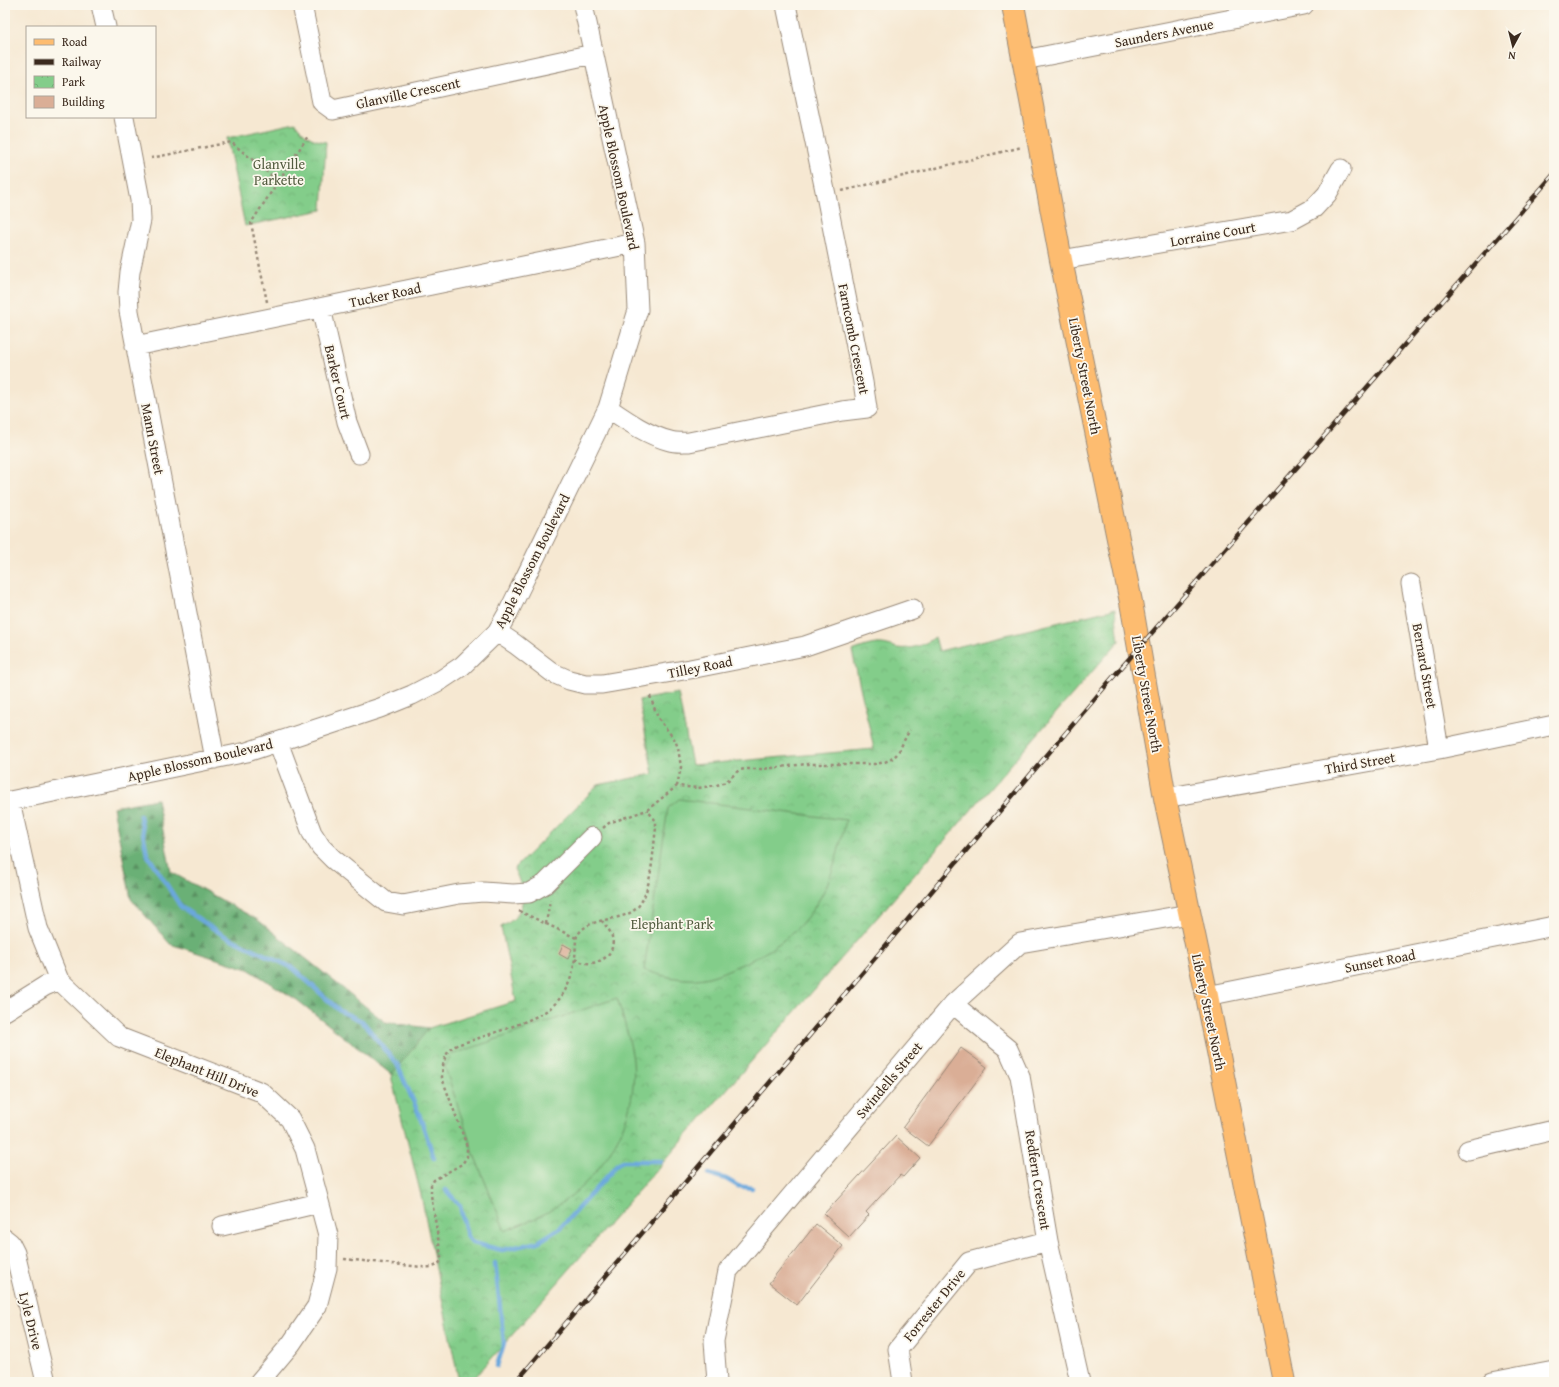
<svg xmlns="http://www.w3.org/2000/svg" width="1559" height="1387" font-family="'Gentium Book Plus',serif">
  <defs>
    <pattern id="forest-firs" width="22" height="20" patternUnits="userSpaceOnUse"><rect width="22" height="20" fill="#6ab076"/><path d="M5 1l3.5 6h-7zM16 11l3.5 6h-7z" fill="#588f60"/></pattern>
    <pattern id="park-crowns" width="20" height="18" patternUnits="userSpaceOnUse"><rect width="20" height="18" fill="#83cd8a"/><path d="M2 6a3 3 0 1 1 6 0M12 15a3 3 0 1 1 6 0" fill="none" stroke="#72b077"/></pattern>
  </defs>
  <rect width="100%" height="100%" fill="#fbf7ec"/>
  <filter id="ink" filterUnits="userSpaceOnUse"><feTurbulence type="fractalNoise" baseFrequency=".025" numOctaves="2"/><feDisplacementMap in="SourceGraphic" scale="8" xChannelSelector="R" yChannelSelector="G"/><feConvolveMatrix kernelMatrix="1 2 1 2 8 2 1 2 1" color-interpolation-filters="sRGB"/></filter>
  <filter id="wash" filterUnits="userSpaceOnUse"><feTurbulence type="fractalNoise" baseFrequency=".012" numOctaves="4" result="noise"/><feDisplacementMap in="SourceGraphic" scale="16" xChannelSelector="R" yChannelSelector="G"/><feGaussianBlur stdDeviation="0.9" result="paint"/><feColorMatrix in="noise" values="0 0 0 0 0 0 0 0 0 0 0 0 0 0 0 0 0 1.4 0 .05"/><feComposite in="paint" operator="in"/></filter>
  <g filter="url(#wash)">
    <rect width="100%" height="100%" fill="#f6e8d2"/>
    <!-- forest -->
    <path fill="url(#forest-firs)" stroke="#526d4a" d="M157 799 171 872 258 920 385 1022 429 1028 432 1034 416 1071 392 1075 297 1000 248 969 170 944 131 899 113 807Z"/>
    <!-- park -->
    <path fill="url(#park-crowns)" stroke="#5f7c54" d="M295 123C304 135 311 140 326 142L322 210 245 226 227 138Z
      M1115 609 1119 641 471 1382H459L421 1195 391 1076 429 1028 516 1001 501 927C528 914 526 893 514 869L598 785 653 774 639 700 678 693 692 765 874 749 852 651C861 648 872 643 882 644 887 644 892 647 897 648 910 650 925 645 935 637L939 651Z"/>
    <!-- pitch -->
    <path fill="#83cd8a" stroke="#5f7c54" d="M679 799 846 820C839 848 833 879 817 903 798 934 768 954 735 967 724 972 710 978 697 979 679 980 662 976 644 970L668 808Z
      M617 998C623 1018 630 1039 633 1060 639 1124 600 1182 546 1213 533 1220 518 1225 505 1231L473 1152 445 1067 451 1055Z"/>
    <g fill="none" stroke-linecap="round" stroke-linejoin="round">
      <!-- stream -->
      <path stroke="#6ba8dd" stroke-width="4.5" d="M140 816 147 854 181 907 223 935 293 968 340 1011 362 1021 397 1064 419 1114 434 1158
        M709 1174 726 1179 738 1186 752 1188
        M446 1190 460 1206 467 1236 473 1243 502 1250 538 1242 560 1228 611 1172 617 1164 623 1161H661
        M495 1263 504 1343 497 1366"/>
    </g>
    <g id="blocks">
      <!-- building -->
      <path fill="#daae96" d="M563 944 572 949 568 959 559 954Z
        M961 1048 987 1067 928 1146 903 1127Z
        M896 1136 920 1158 903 1177 900 1175 866 1212 869 1215 849 1237 824 1214Z
        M816 1224 843 1246 797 1305 769 1283Z"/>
    </g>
  </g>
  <g filter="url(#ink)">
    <use href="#blocks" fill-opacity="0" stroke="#988978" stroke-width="1"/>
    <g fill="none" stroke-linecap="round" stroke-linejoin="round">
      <!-- minor casing -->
      <g stroke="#988978" stroke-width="21">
        <path id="minor" d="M101 5 106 27
          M302 5 322 102 333 110 593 54
          M1024 60 1304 5
          M124 117 140 200 141 220 130 272 128 292 129 311 215 759
          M1061 260 1292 220 1314 208 1327 194 1341 169
          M321 308 347 422 359 454
          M135 346 635 243
          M608 408C627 421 647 435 670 441 676 443 683 442 689 442L842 411 867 408 863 382 826 195 786 5
          M1411 584 1439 749
          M497 632 515 644 553 673 569 680 585 684H602L690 669 805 646 913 609
          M278 742 312 833 321 847 333 859 386 902 403 905 459 894 483 892 513 894 529 893 545 884 592 837
          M1165 798 1439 749 1554 725
          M10 801 38 928 59 980 119 1037 261 1092 290 1119 305 1149 328 1235 327 1268 317 1306 291 1344 259 1382
          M5 802 247 752 380 708 412 695 441 680 462 666 497 632 509 611 608 408 638 310 635 243 583 5
          M1207 996 1554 926
          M953 1004 1008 1049 1020 1076 1048 1241 1080 1382
          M5 1011 45 986 59 980
          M1468 1150 1554 1130
          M222 1226 319 1203
          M5 1239 10 1243 15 1253 46 1382
          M717 1382 714 1341 728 1271 953 1004 1020 943 1189 914
          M903 1382 898 1349 969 1262 1048 1241
          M1492 1382 1554 1370"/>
      </g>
      <!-- major casing -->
      <g stroke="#988978" stroke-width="24">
        <path id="major" d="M1013 5 1061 260 1131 602 1165 798 1207 996 1284 1382"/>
      </g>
      <!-- path -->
      <path stroke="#988978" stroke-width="2.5" stroke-dasharray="3 3" stroke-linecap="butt" d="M151 158 231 142 278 181
        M842 191 1022 147
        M267 302 251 223 308 136
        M650 696 658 718 675 740 678 748 681 767 677 786
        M603 828 609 823 647 810 677 786 698 788 717 785 726 782 739 770 745 769H762L807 764H874C901 761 897 750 910 730
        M519 911 576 938
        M546 924 550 900
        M575 959C592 971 620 956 611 934 609 929 605 925 602 921
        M344 1259 422 1267C431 1268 442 1267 441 1256L431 1195V1185L434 1180 462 1164 467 1157V1146L442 1078C442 1068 444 1053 453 1047 460 1043 471 1041 479 1038 499 1031 522 1024 541 1014 562 1003 573 981 575 957 576 951 575 942 577 936 590 913 626 925 640 904 652 887 653 849 656 828V821L647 810"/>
      <!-- minor -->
      <use href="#minor" stroke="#fff" stroke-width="19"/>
      <!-- major -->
      <use href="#major" stroke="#fdbc70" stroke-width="22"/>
      <!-- rail casing -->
      <g stroke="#3b2a1e" stroke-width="4.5">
        <path id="rail" d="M516 1382 1114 676 1554 174"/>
      </g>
      <!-- rail -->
      <use href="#rail" stroke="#fbf7ec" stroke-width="3" stroke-dasharray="9" stroke-linecap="butt"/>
    </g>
  </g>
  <g text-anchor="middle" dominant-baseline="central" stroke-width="3.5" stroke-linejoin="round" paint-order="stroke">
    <!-- street labels -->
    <g font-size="14" fill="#3b2a1e" stroke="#fbf7ec">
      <text transform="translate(1164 33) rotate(-11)">Saunders Avenue</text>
      <text transform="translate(408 93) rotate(-12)">Glanville Crescent</text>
      <text transform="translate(619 177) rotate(78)">Apple Blossom Boulevard</text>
      <text transform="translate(1213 234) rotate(-10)">Lorraine Court</text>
      <text transform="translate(385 295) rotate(-12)">Tucker Road</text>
      <text transform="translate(854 339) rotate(79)">Farncomb Crescent</text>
      <text transform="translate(1085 376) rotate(79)">Liberty Street North</text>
      <text transform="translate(338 382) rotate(77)">Barker Court</text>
      <text transform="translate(153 439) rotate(79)">Mann Street</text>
      <text transform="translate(532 561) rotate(-63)">Apple Blossom Boulevard</text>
      <text transform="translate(1425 666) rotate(80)">Bernard Street</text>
      <text transform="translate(700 667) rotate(-11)">Tilley Road</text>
      <text transform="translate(1147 694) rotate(80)">Liberty Street North</text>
      <text transform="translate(200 760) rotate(-13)">Apple Blossom Boulevard</text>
      <text transform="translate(1360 763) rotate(-10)">Third Street</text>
      <text transform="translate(1380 961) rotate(-11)">Sunset Road</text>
      <text transform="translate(1209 1012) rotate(78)">Liberty Street North</text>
      <text transform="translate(207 1072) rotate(22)">Elephant Hill Drive</text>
      <text transform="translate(889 1080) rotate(-50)">Swindells Street</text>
      <text transform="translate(1038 1180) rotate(81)">Redfern Crescent</text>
      <text transform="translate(934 1305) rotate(-51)">Forrester Drive</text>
      <text transform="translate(31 1321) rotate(76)">Lyle Drive</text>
    </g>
    <!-- park labels -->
    <g font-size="14" fill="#515b3e" stroke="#fbf7ec">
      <text x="279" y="164">Glanville<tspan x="279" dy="16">Parkette</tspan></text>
      <text x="672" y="924">Elephant Park</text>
    </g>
  </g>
  <!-- margin -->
  <rect width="1559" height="1387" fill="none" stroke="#fbf7ec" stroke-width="20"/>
  <!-- legend -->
  <rect x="26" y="26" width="130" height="92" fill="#fbf7ec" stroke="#aea59a"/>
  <rect x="34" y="39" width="20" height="6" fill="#fdbc70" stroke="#aea59a"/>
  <text x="62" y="46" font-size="12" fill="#3b2a1e">Road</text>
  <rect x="34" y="59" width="20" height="6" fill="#3b2a1e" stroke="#aea59a"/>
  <text x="62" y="66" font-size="12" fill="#3b2a1e">Railway</text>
  <rect x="34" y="76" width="20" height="12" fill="url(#park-crowns)" stroke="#aea59a"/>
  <text x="62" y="86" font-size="12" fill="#3b2a1e">Park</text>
  <rect x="34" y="96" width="20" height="12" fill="#daae96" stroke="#aea59a"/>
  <text x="62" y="106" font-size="12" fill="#3b2a1e">Building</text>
  <!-- north arrow -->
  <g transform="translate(1513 46) rotate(187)" stroke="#fbf7ec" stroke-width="3" paint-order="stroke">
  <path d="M0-3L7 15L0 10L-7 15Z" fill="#3b2a1e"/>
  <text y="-6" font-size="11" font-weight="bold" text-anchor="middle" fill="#3b2a1e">N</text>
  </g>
</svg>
